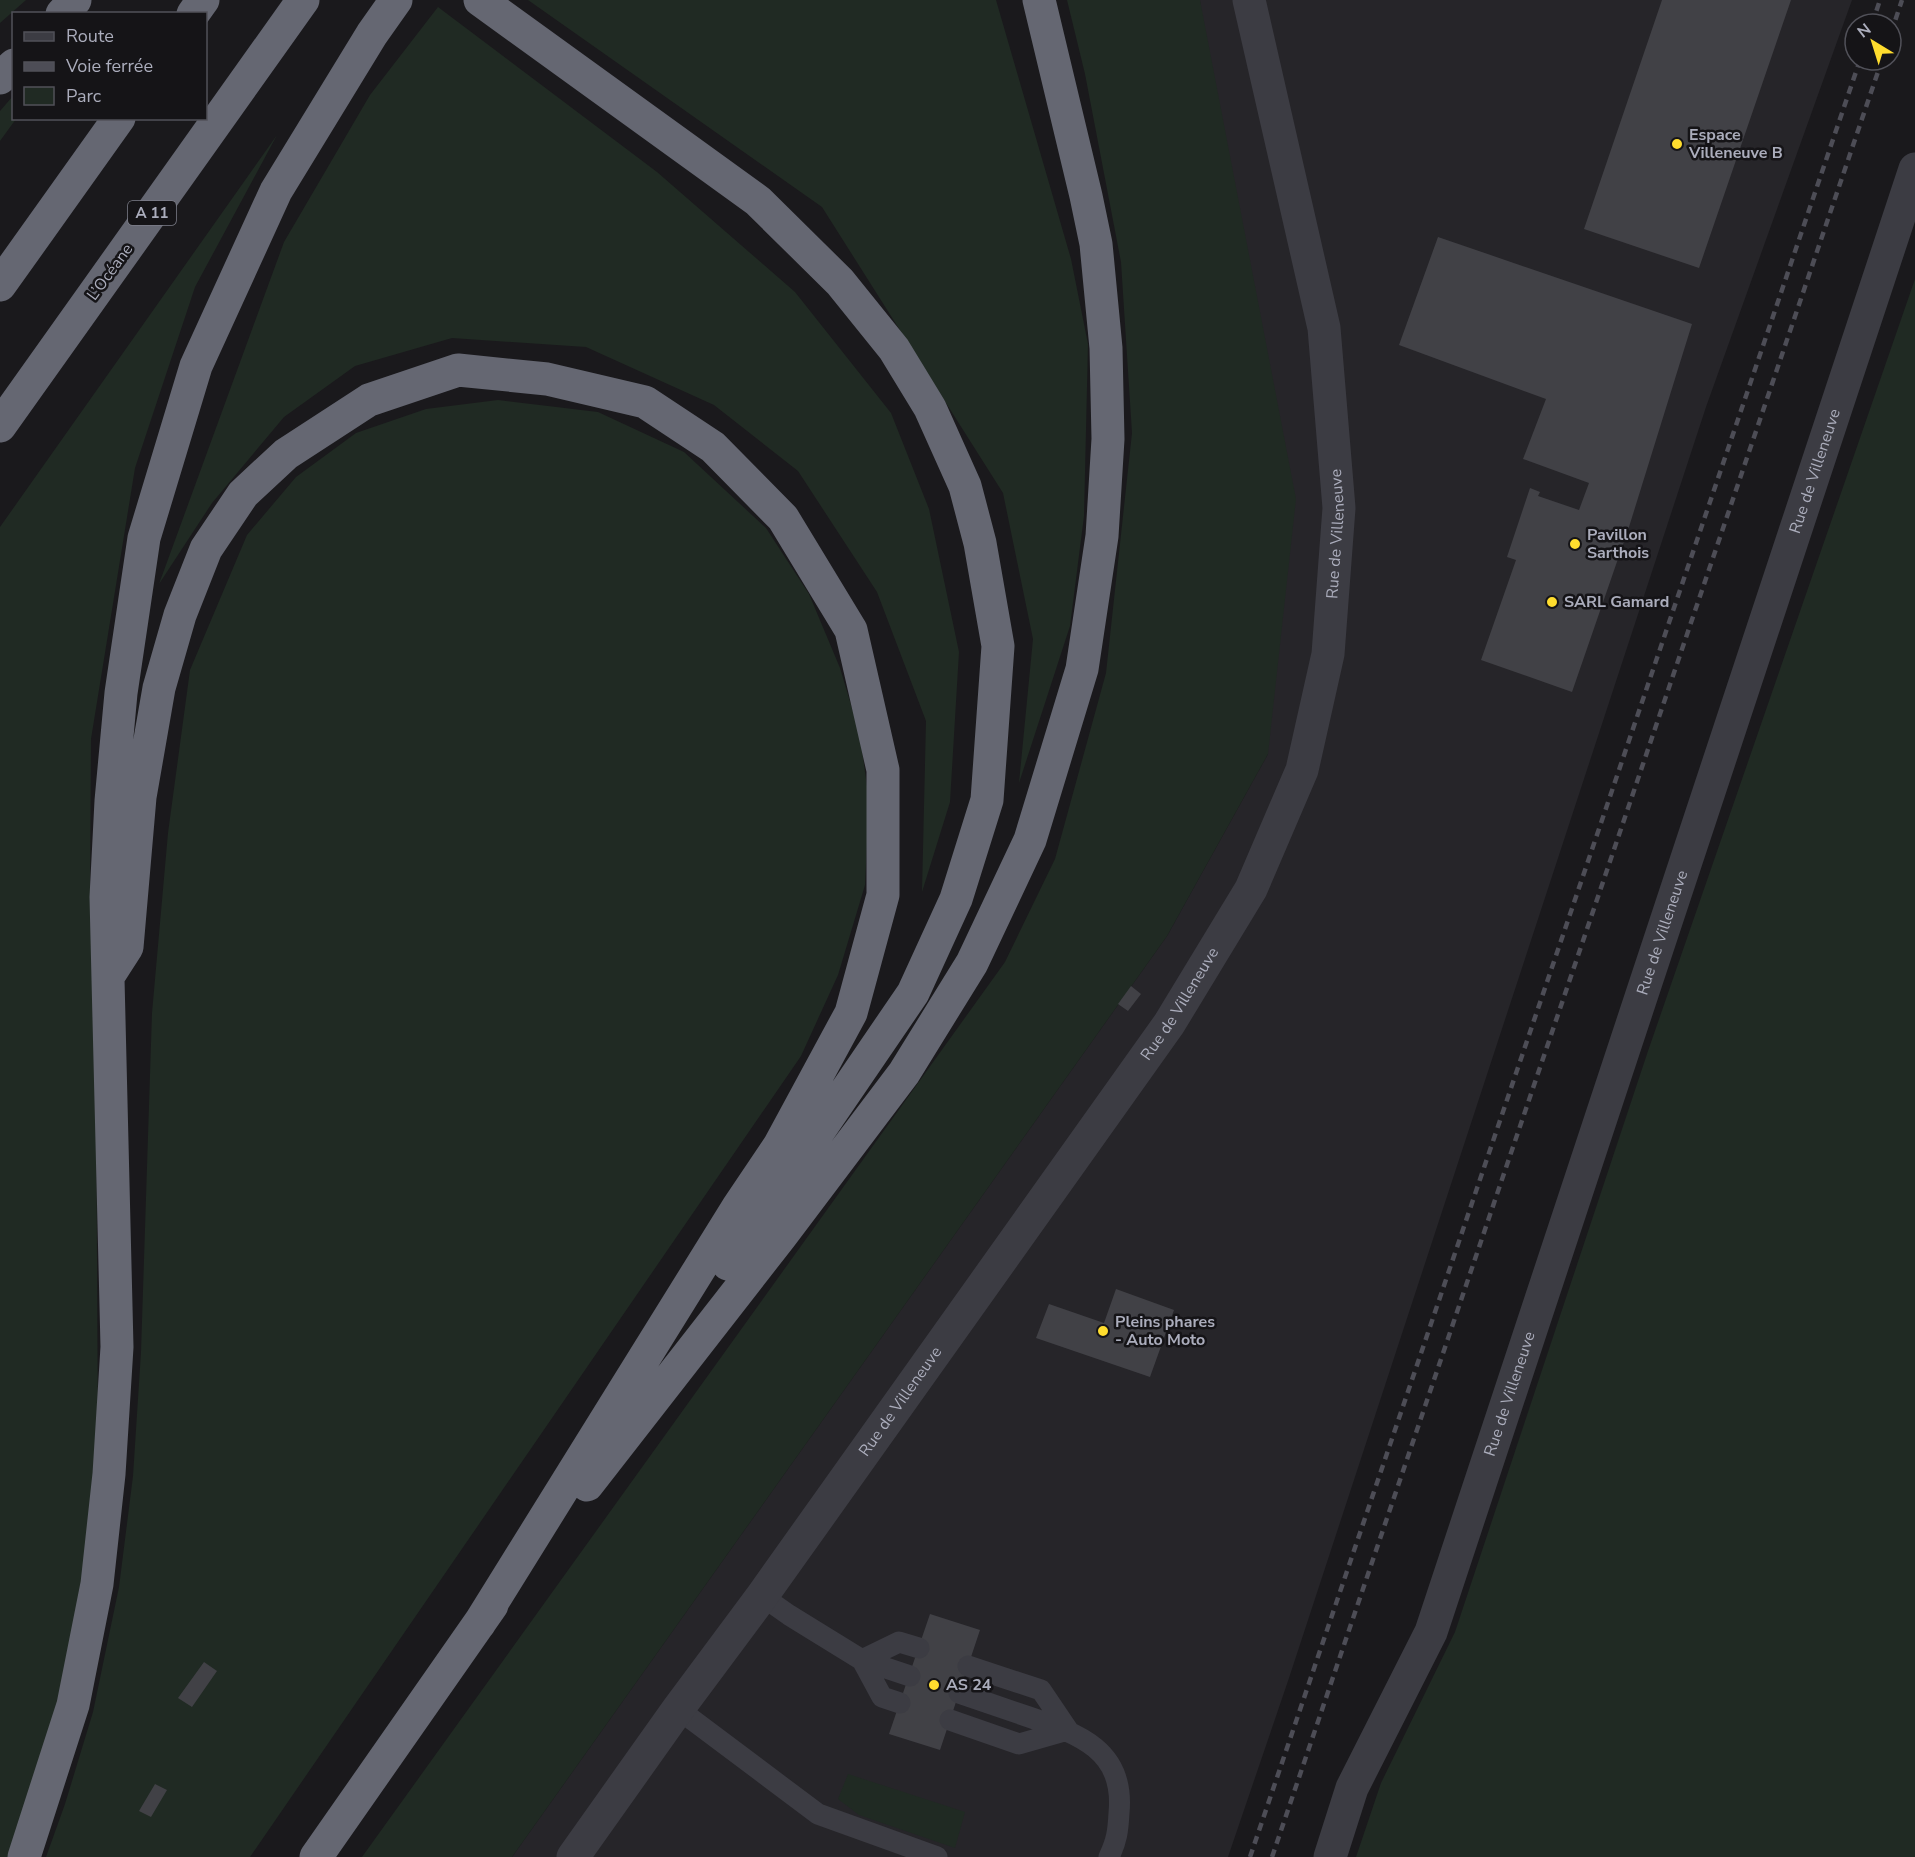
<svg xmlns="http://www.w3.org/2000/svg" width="1915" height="1857" font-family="'Nunito Sans',sans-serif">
  <rect width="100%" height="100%" fill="#1a191c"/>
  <!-- built -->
  <path fill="#262529" d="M1200 0H1852L1706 407 1289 1678 1228 1857H512L1167 936 1268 754Z"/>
  <!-- green -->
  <path fill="#202a23" d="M0 0H26L0 23Z
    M528 0H996L1071 259 1088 344 1084 516 1070 626 1019 783 1033 639 1003 493 822 207Z
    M1067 0H1200L1296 499 1268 754 1167 936 512 1857H362L1005 962 1055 859 1106 673 1132 433 1121 262 1085 74Z
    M438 7 657 172 795 292 891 413 929 509 959 652 950 802 922 892 926 721 877 592 798 471 714 405 586 347 452 338 355 366 284 417 212 503 159 584 284 242 370 95Z
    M13 96 14 118 16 119 0 141V111Z
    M277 135 195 287 135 468 91 739 90 893 96 1067 98 1445 85 1567 59 1714 12 1857H0V527Z
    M1915 279V1857H1356L1381 1783 1455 1632 1648 1051Z
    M498 400 598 412 684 452 766 528 809 594 840 668 860 735 869 801 865 885 838 975 801 1056 250 1857H46L65 1804 93 1712 119 1587 133 1476 141 1352 152 1013 168 833 190 670 247 535 296 477 356 433 426 409Z
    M848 1774 965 1812 955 1848 859 1815 838 1799Z"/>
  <!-- building -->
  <path fill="#414146" d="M1662 0H1791L1699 268 1584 229Z
    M1438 237 1692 324 1629 527 1572 692 1481 660 1516 560 1507 557 1530 488 1540 492 1538 496 1579 510 1589 483 1523 459 1546 399 1399 345Z
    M1131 986 1141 994 1128 1011 1118 1004Z
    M1116 1289 1174 1310 1150 1377 1036 1338 1049 1304 1104 1323Z
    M930 1614 980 1630 940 1750 889 1734Z
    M204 1662 217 1671 192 1707 178 1698Z
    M155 1784 167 1790 151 1817 139 1811Z"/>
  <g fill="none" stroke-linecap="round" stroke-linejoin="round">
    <!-- lane -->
    <path stroke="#3c3c43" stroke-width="21" d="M762 1596 789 1615 862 1660 910 1676
      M862 1660 899 1642 919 1648
      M862 1660 882 1697 900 1703
      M968 1666 1041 1690 1068 1730
      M959 1693C983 1701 1006 1709 1029 1717 1079 1734 1125 1750 1119 1813 1118 1831 1117 1840 1109 1857
      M678 1709 818 1814 937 1857
      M950 1720 1019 1744 1068 1730"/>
    <!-- street -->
    <g stroke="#3c3c43" stroke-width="33">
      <path id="s1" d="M573 1857 678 1709 762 1596 1169 1024 1251 889 1302 770 1328 654 1339 508 1324 328 1249 0"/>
      <path id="s2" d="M1330 1857 1352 1788 1431 1632 1915 169"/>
    </g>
    <!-- highway -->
    <path stroke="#656772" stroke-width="33" d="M480 0 758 201 840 282 894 349 930 408 965 486 980 543 998 646 987 800 956 899 913 993 728 1264
      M62 14 75 0
      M193 14 203 0
      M0 78 14 65
      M0 285 119 118
      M0 426 303 0
      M109 975 127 947 140 797 159 688 180 615 206 549 243 494 286 454 369 400 458 370 547 379 645 402 713 447 783 518 851 630 883 770V895L851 1013 779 1146 738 1207 479 1624
      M587 1485 781 1236 904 1073 972 963 1030 840 1082 669 1102 536 1108 439 1106 348 1096 244 1086 196 1039 0
      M24 1857 73 1705 97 1584 109 1474 117 1347 106 897 111 801 121 693 144 538 196 366 276 191 372 34 396 0
      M316 1857 492 1605"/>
    <!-- rail -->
    <path stroke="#4d4d56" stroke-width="4.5" stroke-dasharray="8 6" stroke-linecap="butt" d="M1872 24 1880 0
      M1891 33 1902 0
      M1250 1857 1860 60
      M1272 1857 1882 60"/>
  </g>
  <!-- markers -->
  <g fill="#ffdd2e" stroke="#151417" stroke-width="2">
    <circle cx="1677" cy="144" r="6"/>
    <circle cx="1575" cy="544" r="6"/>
    <circle cx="1552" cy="602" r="6"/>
    <circle cx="1103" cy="1331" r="6"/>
    <circle cx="934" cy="1685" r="6"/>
  </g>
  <g text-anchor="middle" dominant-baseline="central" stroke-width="5" stroke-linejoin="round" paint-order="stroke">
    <!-- shield labels -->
    <rect fill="#151417" stroke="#7e7f8a" stroke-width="1.5" x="128" y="201" width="48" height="24" rx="4.5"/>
    <g font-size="15" font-weight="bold" fill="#abadbc">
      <text x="152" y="213">A 11</text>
    </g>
    <!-- poi labels -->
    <g font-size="16" font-weight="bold" fill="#abadbc" stroke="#151417" text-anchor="start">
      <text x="1689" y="135">Espace<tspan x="1689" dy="18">Villeneuve B</tspan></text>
      <text x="1587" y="535">Pavillon<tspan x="1587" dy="18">Sarthois</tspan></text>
      <text x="1564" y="602">SARL Gamard</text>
      <text x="1115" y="1322">Pleins phares<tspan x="1115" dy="18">- Auto Moto</tspan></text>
      <text x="946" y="1685">AS 24</text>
    </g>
    <!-- street labels -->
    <g font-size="16" fill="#abadbc" stroke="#151417">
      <text transform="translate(110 272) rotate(-54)">L’Océane</text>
      <text stroke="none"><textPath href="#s2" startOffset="1470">Rue de Villeneuve</textPath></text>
      <text stroke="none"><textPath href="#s1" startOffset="1551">Rue de Villeneuve</textPath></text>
      <text stroke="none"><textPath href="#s2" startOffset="984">Rue de Villeneuve</textPath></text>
      <text stroke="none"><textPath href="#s1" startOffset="1047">Rue de Villeneuve</textPath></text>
      <text stroke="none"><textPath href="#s2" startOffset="498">Rue de Villeneuve</textPath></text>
      <text stroke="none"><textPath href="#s1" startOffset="561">Rue de Villeneuve</textPath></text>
    </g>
  </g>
  <!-- legend -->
  <rect x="12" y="12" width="195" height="108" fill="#151417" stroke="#515159" stroke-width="1.5"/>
  <rect x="24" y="32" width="30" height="9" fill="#3c3c43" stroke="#515159" stroke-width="1.5"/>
  <text x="66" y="42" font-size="18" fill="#abadbc">Route</text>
  <rect x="24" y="62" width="30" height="9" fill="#4d4d56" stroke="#515159" stroke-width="1.5"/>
  <text x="66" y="72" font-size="18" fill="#abadbc">Voie ferrée</text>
  <rect x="24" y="87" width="30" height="18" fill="#202a23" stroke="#515159" stroke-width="1.5"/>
  <text x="66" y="102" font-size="18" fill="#abadbc">Parc</text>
  <!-- north arrow -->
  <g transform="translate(1873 42) rotate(322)"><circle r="28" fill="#151417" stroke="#515159" stroke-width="1.5"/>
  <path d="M0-4.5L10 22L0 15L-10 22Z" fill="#ffdd2e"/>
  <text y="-9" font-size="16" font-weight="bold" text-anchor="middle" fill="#abadbc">N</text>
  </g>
</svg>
